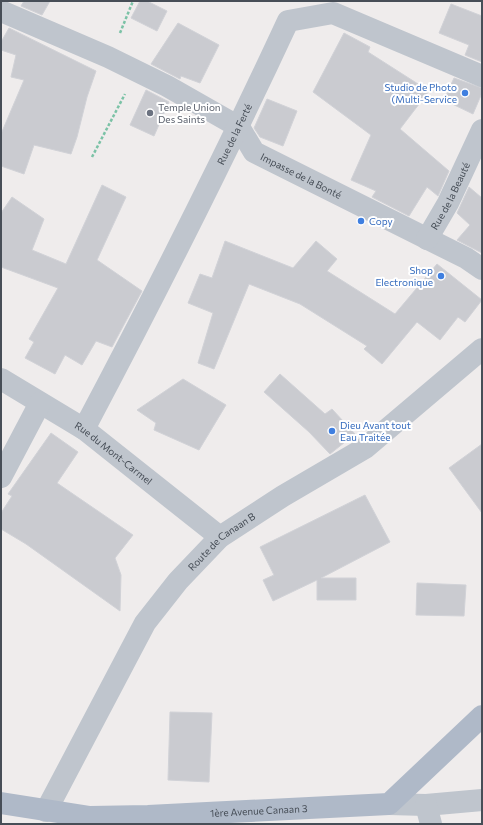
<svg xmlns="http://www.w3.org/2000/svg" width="483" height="825" font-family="Commissioner,sans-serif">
  <rect width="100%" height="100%" fill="#efecec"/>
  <!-- building -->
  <path fill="#cacbd0" stroke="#d1d2d7" d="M24 1H50L42 15 21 6Z
    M140 1H147L167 11 157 31 131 18Z
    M451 4 482 16V62L465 55 469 45 439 33Z
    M178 23 219 45 200 83 181 76 180 79 151 64Z
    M9 28 96 71 87 97 77 137 71 154 34 145 24 174 1 166V134L24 80 11 77 16 55 1 50V42Z
    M344 33 370 47 368 52 429 91 400 129 449 171 438 196 427 187 409 216 372 197 376 191 351 180 371 135 313 92Z
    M454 78 482 88V93L473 114 444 100Z
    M146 90 169 102 154 136 130 125Z
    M267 99 297 111 283 146 260 137 254 128Z
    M102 185 126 197 97 260 142 291 112 347 96 341 82 365 65 355 55 374 25 358 34 342 29 339 58 288 1 267V213L12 197 44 219 32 250 66 264Z
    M469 187 482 198V253L457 240 470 225 457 213Z
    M225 241 293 268 316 241 337 259 327 271 395 314 437 264 482 300 465 322 458 317 440 340 417 322 382 364 364 349 367 346 300 304 249 284 214 369 198 363 213 313 188 303 200 274 212 278Z
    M280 374 325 414 332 409 355 434 330 454 309 432 264 392Z
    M183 379 226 405 199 450 154 430 156 423 137 410Z
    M51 433 78 452 57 483 133 535 115 558 121 575 120 611 26 544 1 529V513L12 496 8 494Z
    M482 444V513L449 468Z
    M365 495 390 542 321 578H356V600H317V580L273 601 263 580 274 575 260 547Z
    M417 583 466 585 464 616 416 615Z
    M170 712 212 713 209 782 168 780Z"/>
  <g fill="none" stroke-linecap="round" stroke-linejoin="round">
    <!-- path -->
    <path stroke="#7bc2a6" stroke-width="2.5" stroke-dasharray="3 2" stroke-linecap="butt" d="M120 33 133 1
      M92 157 125 94"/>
    <!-- minor -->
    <g stroke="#bfc5cd" stroke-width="22">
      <path id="s1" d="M1 11 108 57 167 86 239 127 254 152 466 258 482 269"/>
      <path id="s2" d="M427 239 448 203 482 130"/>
      <path id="s3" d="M1 379 84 429 220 537"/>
      <path id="s4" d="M84 429C155 295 224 159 288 21L333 13 482 76"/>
      <path d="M1 477 40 403"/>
      <path d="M389 804 426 805 482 800"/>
      <path d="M426 805 431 824"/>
      <path id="s5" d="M46 811 145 623 178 581 220 537 283 496 365 448 482 349"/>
    </g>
    <!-- major -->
    <path stroke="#afb9c8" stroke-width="22" id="s6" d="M1 803 90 817 148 816 389 804 482 716"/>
  </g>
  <!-- markers -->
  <g fill="#3f7fe0" stroke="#fff" stroke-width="1.5">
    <circle cx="465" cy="93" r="4"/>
    <circle cx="361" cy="221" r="4"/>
    <circle cx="441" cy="276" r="4"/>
    <circle cx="332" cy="431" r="4"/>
  </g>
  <circle fill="#6b7280" stroke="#fff" stroke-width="1.5" cx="150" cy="113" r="4"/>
  <g text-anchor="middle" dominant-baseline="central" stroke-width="4" stroke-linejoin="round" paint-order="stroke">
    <!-- shop labels -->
    <g font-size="10" fill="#366cbe" stroke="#fff" text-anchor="end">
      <text x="457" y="87">Studio de Photo<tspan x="457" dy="12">(Multi-Service</tspan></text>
      <text x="369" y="221" text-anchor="start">Copy</text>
      <text x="433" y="270">Shop<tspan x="433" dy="12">Electronique</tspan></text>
      <text x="340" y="425" text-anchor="start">Dieu Avant tout<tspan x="340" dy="12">Eau Traitée</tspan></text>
    </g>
    <!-- worship labels -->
    <g font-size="10" fill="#5b616d" stroke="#fff" text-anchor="start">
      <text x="158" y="107">Temple Union<tspan x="158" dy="12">Des Saints</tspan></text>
    </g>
    <!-- street labels -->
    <g font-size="10" fill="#474e57" stroke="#fff">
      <text stroke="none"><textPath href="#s4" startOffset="331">Rue de la Ferté</textPath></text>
      <text stroke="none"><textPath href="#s1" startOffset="347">Impasse de la Bonté</textPath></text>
      <text stroke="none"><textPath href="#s2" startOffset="49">Rue de la Beauté</textPath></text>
      <text stroke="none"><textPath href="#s3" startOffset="135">Rue du Mont-Carmel</textPath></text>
      <text stroke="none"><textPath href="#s5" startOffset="325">Route de Canaan B</textPath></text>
      <text stroke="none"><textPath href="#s6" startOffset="259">1ère Avenue Canaan 3</textPath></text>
    </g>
  </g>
  <!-- border -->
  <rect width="483" height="825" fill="none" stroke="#474e57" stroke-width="4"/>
</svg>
